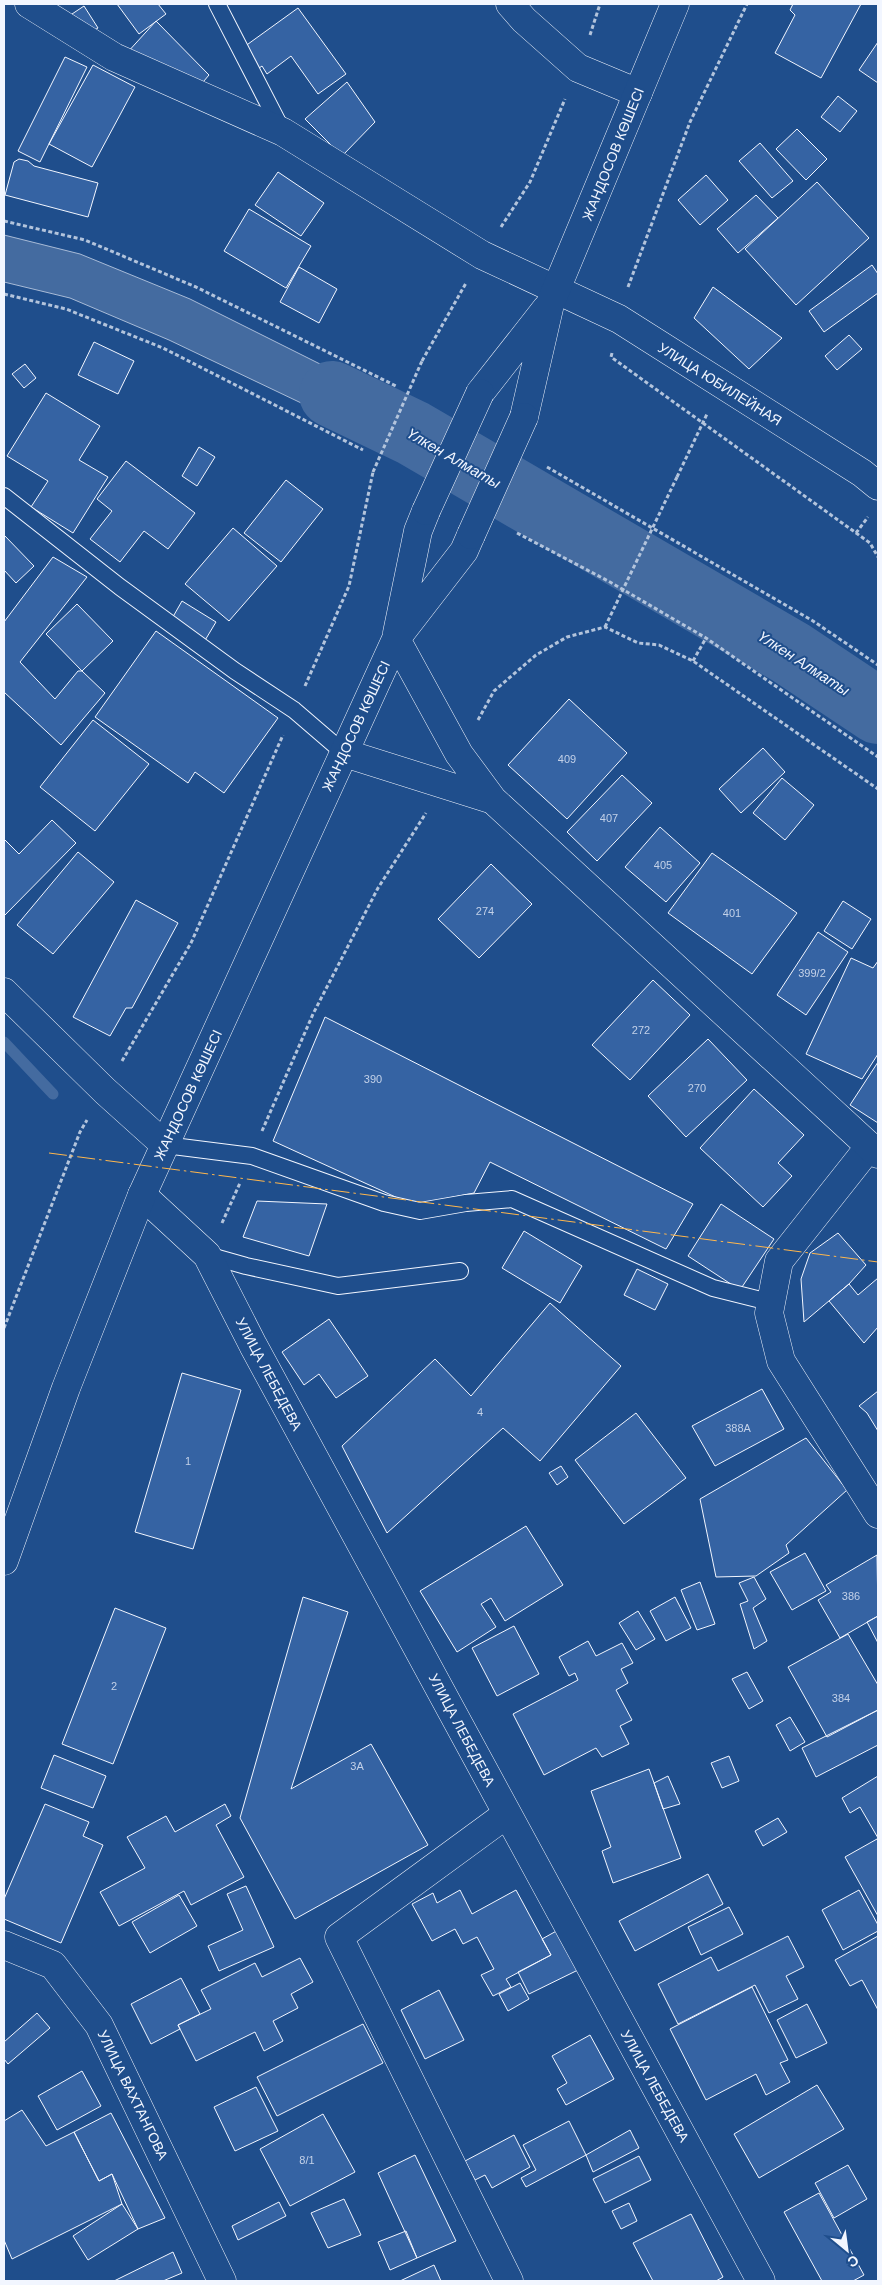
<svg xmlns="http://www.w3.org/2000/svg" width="882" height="2285" font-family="Helvetica,sans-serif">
  <rect width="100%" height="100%" fill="#1f4e8c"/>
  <!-- water -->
  <path fill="#446ba0" stroke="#a8bbd7" d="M4 235 80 254 190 299 422 415 404 452 169 340 70 298 4 282Z"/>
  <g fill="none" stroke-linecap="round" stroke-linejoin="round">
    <!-- stream -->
    <path stroke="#446ba0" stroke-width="11" d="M4 1042 53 1094"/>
    <!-- river -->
    <path stroke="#446ba0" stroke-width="66" d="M332 394 413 433 791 653 878 711"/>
  </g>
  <!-- building -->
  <path fill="#3563a3" stroke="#f2f6ff" d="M117 4H158L166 14 139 34Z
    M793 4H861L821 78 775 53 795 15 790 10Z
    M84 6 98 28 88 34 72 14Z
    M298 8 346 74 318 94 291 56 267 74 262 66 252 73 237 52Z
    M156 21 209 75 198 88 126 54Z
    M878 42V83L859 70Z
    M65 57 87 67 40 162 18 151Z
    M93 65 135 87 92 167 49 144Z
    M347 82 375 122 342 156 305 119Z
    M838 96 857 111 840 132 821 117Z
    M797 129 827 159 806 180 776 149Z
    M760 143 793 181 772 198 739 161Z
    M19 159 28 161 34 166 98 183 88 217 5 195 14 162Z
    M278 172 324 203 301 236 255 205Z
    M706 175 728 200 700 225 678 200Z
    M817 182 869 238 796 305 745 249Z
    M756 195 778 218 738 253 717 229Z
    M249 209 311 246 286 288 224 251Z
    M872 265 878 274V293L824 332 809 311Z
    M299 267 337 289 319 323 280 302Z
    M713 287 782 338 749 369 694 318Z
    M849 335 862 349 837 370 825 356Z
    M94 342 134 361 118 394 78 375Z
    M25 364 36 378 24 388 12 374Z
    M46 393 100 426 79 460 108 477 73 533 31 507 48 481 7 456Z
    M199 447 215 457 197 486 182 476Z
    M126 461 195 513 168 549 144 531 120 562 90 539 112 511 97 499Z
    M286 480 323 509 281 562 244 533Z
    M233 528 277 566 229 621 185 584Z
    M4 535 34 566 16 583 4 570Z
    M53 557 87 577 20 662 55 699 78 671H82L105 693 61 745 4 692V622Z
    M182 601 216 622 204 642 170 622Z
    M77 604 113 641 82 671 46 634Z
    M156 631 278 718 224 793 195 772 188 783 95 717Z
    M569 699 627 753 567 819 508 765Z
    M93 720 149 764 95 831 40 787Z
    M763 748 785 772 741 813 719 789Z
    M622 775 652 803 597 861 567 832Z
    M782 778 814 805 785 840 753 813Z
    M52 820 76 843 4 916V839L19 854Z
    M660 827 700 863 666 902 625 867Z
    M78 852 114 882 53 954 17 925Z
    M712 853 797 913 752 974 668 913Z
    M491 864 532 904 479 958 438 919Z
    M136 900 178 923 132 1008H126L110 1036 73 1017Z
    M843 901 871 919 852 949 824 931Z
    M818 932 848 952 806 1015 777 995Z
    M851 958 873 968 878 961V1054L862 1079 806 1054Z
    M653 980 690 1015 630 1080 592 1045Z
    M325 1017 693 1204 666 1249 490 1162 474 1193 413 1205 273 1141Z
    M708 1039 747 1080 686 1137 648 1096Z
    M878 1062V1123L850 1105Z
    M754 1089 804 1135 778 1163 792 1176 763 1207 700 1148Z
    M257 1201 327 1204 309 1256 243 1237Z
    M721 1204 774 1239 740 1290 688 1256Z
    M524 1231 582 1266 560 1303 502 1268Z
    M838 1233 866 1265 849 1284 804 1322 801 1279 810 1253Z
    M637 1269 668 1284 655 1310 624 1295Z
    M878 1278V1327L864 1343 829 1301 849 1284 858 1295Z
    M550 1303 621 1366 540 1461 503 1428 387 1533 342 1446 435 1359 471 1396Z
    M329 1319 368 1376 336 1398 319 1374 304 1385 282 1352Z
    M182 1373 241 1390 193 1549 135 1532Z
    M762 1389 784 1429 715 1466 692 1426Z
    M878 1391V1431L867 1413 859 1406Z
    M636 1413 686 1478 624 1524 575 1460Z
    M806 1438 847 1490 786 1545 789 1553 756 1576 716 1577 700 1499Z
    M561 1466 568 1477 557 1485 549 1473Z
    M526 1526 563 1585 505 1621 491 1598 481 1604 496 1627 457 1652 420 1591Z
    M805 1553 826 1591 792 1610 770 1572Z
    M877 1555 878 1616 840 1638 818 1600 831 1592 826 1585Z
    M754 1577 766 1599 753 1608 767 1641 754 1649 740 1604 748 1601 739 1583Z
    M700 1582 715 1624 697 1630 681 1590Z
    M303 1597 348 1612 291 1789 371 1744 428 1845 295 1919 240 1818Z
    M675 1597 691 1628 666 1641 650 1611Z
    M115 1608 166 1628 113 1764 62 1744Z
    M638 1611 655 1639 636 1650 619 1623Z
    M878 1616V1643L867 1622Z
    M514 1626 539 1674 497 1696 472 1648Z
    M848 1634 878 1685V1710L827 1737 788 1667Z
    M588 1641 596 1656 622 1643 633 1663 621 1669 628 1683 616 1690 632 1720 620 1726 629 1744 602 1757 596 1748 544 1775 513 1714 578 1680 575 1673 569 1676 559 1657Z
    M747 1672 763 1701 749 1709 732 1679Z
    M878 1710V1745L816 1777 802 1748Z
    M790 1717 805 1742 790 1751 776 1725Z
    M54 1755 106 1776 93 1808 41 1788Z
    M729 1756 739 1781 722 1788 711 1763Z
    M649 1769 681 1858 613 1883 602 1851 611 1847 591 1791Z
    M668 1776 680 1804 663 1809 654 1783Z
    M878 1776V1838L860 1807 850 1813 842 1798Z
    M45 1804 89 1822 83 1836 103 1845 61 1943 4 1919V1899Z
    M225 1804 231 1816 216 1825 244 1877 191 1905 184 1891 119 1926 100 1892 145 1868 127 1837 166 1816 175 1832Z
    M778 1818 787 1832 763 1846 755 1831Z
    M877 1839 878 1841V1916L845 1857Z
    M708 1874 723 1904 635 1951 619 1921Z
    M246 1886 274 1947 219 1971 208 1946 243 1930 227 1894Z
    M460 1890 472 1914 516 1890 551 1955 506 1979 511 1987 493 1996 481 1975 494 1969 477 1937 463 1944 455 1929 432 1941 412 1904 433 1893 437 1903Z
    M859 1890 878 1925V1931L843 1950 822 1910Z
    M179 1895 197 1926 150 1953 132 1922Z
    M729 1907 743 1934 701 1955 688 1927Z
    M560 1929 580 1969 529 1994 518 1972 551 1955 542 1939Z
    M788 1936 804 1967 786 1976 798 1999 769 2013 755 1985 678 2024 658 1984 711 1957 718 1971Z
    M878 1936V2010L862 1980 850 1986 835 1960Z
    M300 1958 313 1982 291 1994 298 2008 273 2021 283 2041 264 2051 255 2032 196 2061 178 2025 211 2009 201 1990 255 1963 262 1977Z
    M181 1978 200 2014 178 2025 180 2029 151 2044 131 2004Z
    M520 1983 529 1999 508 2011 499 1994Z
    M752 1987 788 2060 780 2063 790 2082 766 2095 756 2074 706 2100 670 2029Z
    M439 1990 464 2040 425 2059 401 2010Z
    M807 2004 827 2043 796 2058 777 2020Z
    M37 2013 50 2028 8 2064 4 2059V2042Z
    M363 2024 383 2063 277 2116 257 2077Z
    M590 2035 614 2079 566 2105 557 2089 567 2083 552 2056Z
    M82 2071 101 2106 57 2130 38 2096Z
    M817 2085 844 2129 759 2178 734 2134Z
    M256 2087 278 2131 235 2151 214 2107Z
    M22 2110 46 2146 74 2132 99 2181 112 2174 122 2204 12 2259 4 2240V2121Z
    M111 2113 165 2218 138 2229 112 2174 99 2181 74 2132Z
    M323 2114 355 2172 290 2206 260 2149Z
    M569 2121 586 2155 526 2187 521 2178 536 2170 523 2145Z
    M630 2130 639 2148 593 2172 586 2155Z
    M514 2135 530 2167 492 2188 485 2175 475 2180 465 2161Z
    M415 2155 456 2241 417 2258 378 2173Z
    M639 2156 651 2180 605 2203 593 2179Z
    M848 2165 867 2199 834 2218 815 2183Z
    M819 2193 864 2275 853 2281H822L784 2212Z
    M344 2199 361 2235 328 2248 311 2213Z
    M279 2202 286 2216 238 2240 232 2226Z
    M629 2203 637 2221 621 2229 612 2211Z
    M122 2204 138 2229 88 2260 73 2236Z
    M691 2214 723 2277 716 2281H653L633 2243Z
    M406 2231 417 2258 390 2270 378 2242Z
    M173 2252 182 2273 163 2281H114Z
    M434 2265 441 2281H400Z"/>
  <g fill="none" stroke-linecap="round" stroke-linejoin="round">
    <!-- lane casing -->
    <g stroke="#f2f6ff" stroke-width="18">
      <path id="lane" d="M217 4 283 132
        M4 496 120 587 235 671 294 710 344 753
        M165 1145 252 1156 384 1203 420 1211 466 1203 512 1199 713 1288 773 1303
        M207 1255 246 1266 338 1286 460 1271"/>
    </g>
    <!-- street casing -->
    <g stroke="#f2f6ff" stroke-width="29">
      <path id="street" d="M29 4 114 57 283 132 482 255 619 319 862 473 878 486
        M510 4 524 20 578 68 638 93
        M870 1146 779 1261 769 1313 781 1361 878 1514
        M142 1195 207 1255 253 1345 761 2281
        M507 1814 339 1937 509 2281
        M4 1945 53 1965 99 2025 222 2281"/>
    </g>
    <!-- secondary casing -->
    <g stroke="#f2f6ff" stroke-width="29">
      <path id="secondary" d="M480 393 546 309
        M524 417 550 304 675 4
        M397 633 418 531 426 511
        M396 639 459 754 493 800 878 1154
        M344 753 493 800
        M4 992 105 1091 165 1145
        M4 1561 66 1388 142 1195 396 639 464 551 471 535"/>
    </g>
    <!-- path -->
    <path stroke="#b3c4dc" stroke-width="3" stroke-dasharray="4 2.5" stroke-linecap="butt" d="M590 35 600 4
      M4 221 85 240 196 287 396 386
      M501 227 530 182 565 99
      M628 287 690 122 747 4
      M4 294 66 309 163 348 363 450
      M612 353 611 357 870 543 878 557
      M422 361 466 283
      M547 467 813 621 878 665
      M677 477 707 414
      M517 533 610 582 706 638 878 757
      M856 533 868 517
      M693 661 706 638
      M305 686 349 586 373 472
      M478 720 494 691 536 655 567 637 605 627 638 643 659 645 693 661 878 789
      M122 1061 191 943 283 735
      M262 1131 313 1014 378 888 426 813
      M222 1223 240 1183
      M4 1328 80 1132 87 1120"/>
    <!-- lane -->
    <use href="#lane" stroke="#1f4e8c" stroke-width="16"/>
    <!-- street -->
    <use href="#street" stroke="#1f4e8c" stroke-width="28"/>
    <!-- secondary -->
    <use href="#secondary" stroke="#1f4e8c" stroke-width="28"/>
    <!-- secondary-bridge casing -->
    <g stroke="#f2f6ff" stroke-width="29" stroke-linecap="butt">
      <path id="secondary-bridge" d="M426 511 480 393
        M471 535 524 417"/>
    </g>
    <!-- path-bridge -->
    <path stroke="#b3c4dc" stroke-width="3" stroke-dasharray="4 2.5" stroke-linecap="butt" d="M373 472 422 361
      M605 627 677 477"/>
    <!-- secondary-bridge -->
    <use href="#secondary-bridge" stroke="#1f4e8c" stroke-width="28"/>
    <!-- power -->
    <path stroke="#ffb74d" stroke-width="1" stroke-dasharray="18 4 2.5 4" stroke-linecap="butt" d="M49 1153 878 1262"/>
  </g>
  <g text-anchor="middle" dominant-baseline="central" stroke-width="4" stroke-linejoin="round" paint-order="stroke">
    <!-- number labels -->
    <g font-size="11" fill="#c3d1e8">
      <text x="567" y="759">409</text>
      <text x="609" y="818">407</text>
      <text x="663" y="865">405</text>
      <text x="485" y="911">274</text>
      <text x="732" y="913">401</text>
      <text x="812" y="973">399/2</text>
      <text x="641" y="1030">272</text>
      <text x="373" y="1079">390</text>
      <text x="697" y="1088">270</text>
      <text x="480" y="1412">4</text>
      <text x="738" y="1428">388А</text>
      <text x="188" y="1461">1</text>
      <text x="851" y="1596">386</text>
      <text x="114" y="1686">2</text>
      <text x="841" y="1698">384</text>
      <text x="357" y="1766">3А</text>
      <text x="307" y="2160">8/1</text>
    </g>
    <!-- street labels -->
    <g font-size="14" fill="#f2f6ff" stroke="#1f4e8c">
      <text transform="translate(613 154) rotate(-68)">ЖАНДОСОВ КӨШЕСІ</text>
      <text transform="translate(720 384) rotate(32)">УЛИЦА ЮБИЛЕЙНАЯ</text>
      <text transform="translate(356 726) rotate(-65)">ЖАНДОСОВ КӨШЕСІ</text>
      <text transform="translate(188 1095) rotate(-65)">ЖАНДОСОВ КӨШЕСІ</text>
      <text transform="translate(269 1374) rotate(62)">УЛИЦА ЛЕБЕДЕВА</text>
      <text transform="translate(462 1730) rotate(62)">УЛИЦА ЛЕБЕДЕВА</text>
      <text transform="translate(655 2086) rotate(61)">УЛИЦА ЛЕБЕДЕВА</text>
      <text transform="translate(133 2095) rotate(64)">УЛИЦА ВАХТАНГОВА</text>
    </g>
    <!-- water labels -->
    <g font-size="15" font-style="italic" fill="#f2f6ff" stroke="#1f4e8c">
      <text transform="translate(454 458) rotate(30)">Үлкен Алматы</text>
      <text transform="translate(804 663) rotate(33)">Үлкен Алматы</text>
    </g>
  </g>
  <!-- border -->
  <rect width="882" height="2285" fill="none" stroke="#f2f6ff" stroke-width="10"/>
  <!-- north arrow -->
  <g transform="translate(847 2250) rotate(151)" stroke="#1f4e8c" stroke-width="4" paint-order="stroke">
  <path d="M0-4L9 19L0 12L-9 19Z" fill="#f2f6ff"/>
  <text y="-8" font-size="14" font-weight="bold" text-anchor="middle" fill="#f2f6ff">С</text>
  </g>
</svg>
